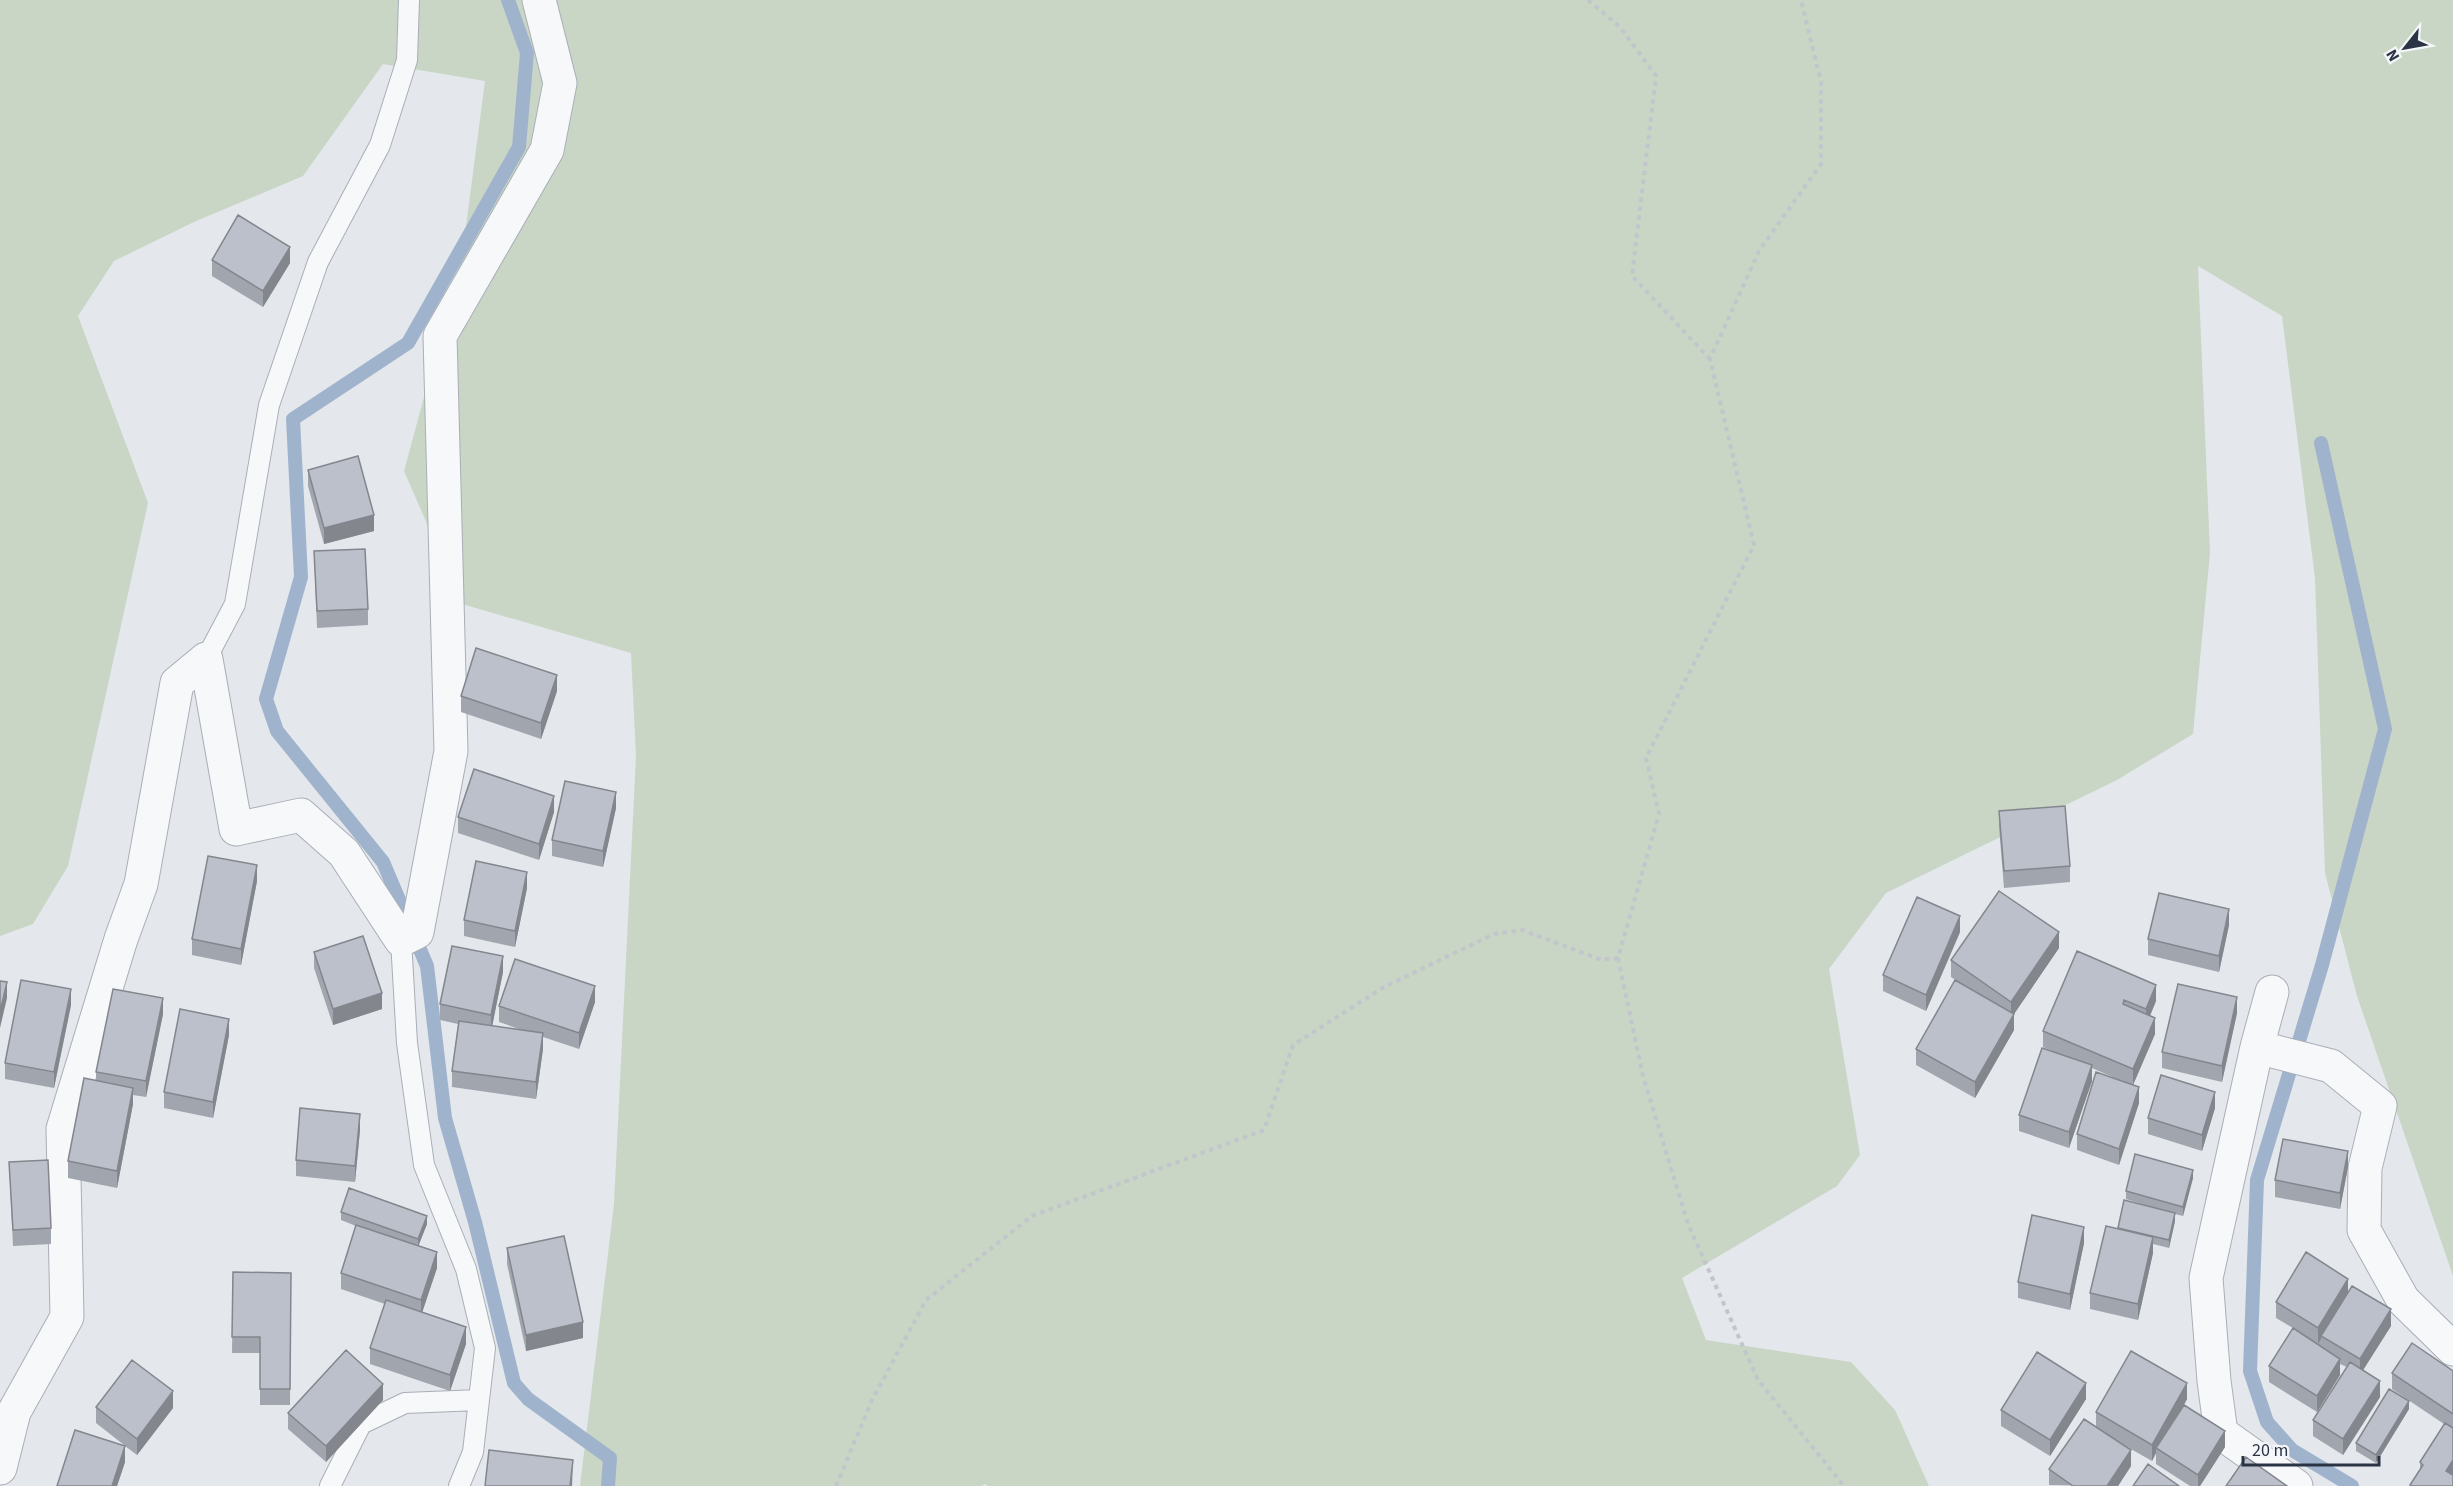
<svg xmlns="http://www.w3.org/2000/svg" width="2453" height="1486" font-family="'Source Sans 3',sans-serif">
  <rect width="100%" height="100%" fill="#e4e7ec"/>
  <!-- green -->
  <path fill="#c9d6c5" d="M0 0H2453V1276L2357 996 2325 873 2315 578 2282 316 2198 266 2210 553 2193 734 2117 780 1886 893 1829 969 1860 1155 1837 1186 1682 1278 1706 1340 1851 1362 1895 1410 1929 1486H988L985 1484 982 1486H580L614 1204 636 756 631 653 462 604 404 471 462 257 485 81 383 64 303 176 194 222 114 261 78 316 148 503 68 866 33 924 0 936Z"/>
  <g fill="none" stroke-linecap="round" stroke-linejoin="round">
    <!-- stream -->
    <path stroke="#9fb4cc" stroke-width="14" d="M508 0 527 53 519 147 408 343 293 419 301 577 266 699 277 731 383 862 427 966 445 1118 475 1222 514 1383 528 1399 610 1458 608 1486
      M2321 443 2385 729 2322 965 2257 1180 2250 1371 2267 1422 2292 1450 2352 1486"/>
    <!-- lane casing -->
    <g stroke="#a9aeb7" stroke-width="22">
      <path id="lane" d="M206 659 235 604 269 405 318 262 380 145 407 60 409 0
        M401 940 407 1043 424 1165 466 1269 485 1348 473 1452 459 1486
        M330 1486 361 1424 405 1403 479 1400"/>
    </g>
    <!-- street casing -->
    <g stroke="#a9aeb7" stroke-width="35">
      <path id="street" d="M2272 992 2257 1047 2206 1278 2214 1381 2221 1433 2296 1486
        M2257 1047 2331 1066 2380 1106 2365 1168 2364 1230 2403 1300 2453 1349
        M0 1468 14 1412 67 1317 63 1129 121 939 141 884 177 683 206 659 236 829 301 815 344 853 401 940 417 932 451 751 440 336 547 150 560 83 539 0"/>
    </g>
    <!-- path -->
    <path stroke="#c2c5cb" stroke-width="4" stroke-dasharray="4.5 4.5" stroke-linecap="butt" d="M1588 0 1620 27 1656 76 1632 276 1710 359
      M1618 958 1643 1076 1688 1224 1758 1380 1844 1486
      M836 1486 872 1400 926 1300 1032 1216 1264 1130 1293 1045 1384 987 1494 934 1522 930 1602 960 1618 958 1659 814 1646 758 1754 545 1710 359 1759 251 1821 164V82L1801 0"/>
    <!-- lane -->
    <use href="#lane" stroke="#f7f8fa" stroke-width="20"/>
    <!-- street -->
    <use href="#street" stroke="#f7f8fa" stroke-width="33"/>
  </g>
  <!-- wall -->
  <path fill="#a1a5ae" d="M212 260 290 263 263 307 212 276Z
    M308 470 374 531 324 544 308 486Z
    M314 551 368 609V625L317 628Z
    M557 691 541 739 461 712V696Z
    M616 808 603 867 552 856V840Z
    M1999 811 2070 866V882L2004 888 1999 827Z
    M554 812 539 860 458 833V817Z
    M257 881 241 965 192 955V939Z
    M527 888 515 947 464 936V920Z
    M2229 925 2219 972 2148 955V939Z
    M1960 932 1926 1011 1883 991V975Z
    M2059 948 2014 1014V1030L1975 1098 1916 1065V1049L1961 984 1951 977V960Z
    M2077 951 2156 1001 2150 1016 2155 1034 2133 1085 2139 1103 2119 1165 2077 1150V1134L2126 1083 2092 1068V1081L2069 1148 2019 1131V1115L2052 1051 2043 1047V1031Z
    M314 952 382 1009 333 1025 314 968Z
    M503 972 492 1026 519 1029 499 1022V1006L595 1002 579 1049 543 1037V1049L536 1099 452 1087V1071L458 1024 440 1020V1004Z
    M71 1005 54 1088 5 1079V1063Z
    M2237 1013 2222 1082 2162 1068V1052Z
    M163 1014 146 1097 133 1095V1104L117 1188 68 1178V1161L96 1081V1072Z
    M229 1035 213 1118 164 1108V1092Z
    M2215 1108 2202 1151 2148 1134V1118Z
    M360 1130 355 1182 296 1176V1160Z
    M9 1162 51 1228V1244L13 1246Z
    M2348 1167 2340 1209 2275 1197V1180Z
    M2193 1178 2183 1216 2175 1214V1221L2169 1248 2153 1244V1253L2138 1320 2090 1309V1293L2118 1229 2124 1200 2154 1208 2126 1199V1191Z
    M341 1212 427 1224 418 1246 437 1268 422 1312 466 1344 450 1391 370 1364V1348L385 1304 341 1289V1273L356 1226 341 1220Z
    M2084 1243 2070 1310 2018 1298V1282Z
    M507 1248 583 1338 526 1351 507 1264Z
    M233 1272 291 1273 290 1405H260V1353H232Z
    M2348 1292 2391 1326 2363 1370 2380 1397 2343 1455 2313 1436V1420L2347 1367 2340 1364V1375L2317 1412 2269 1382V1366L2293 1328 2276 1318V1302Z
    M2453 1371V1486H2410L2420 1470V1462L2444 1424 2392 1389V1373Z
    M2086 1399 2050 1456 2001 1426V1410Z
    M2187 1399 2184 1405 2225 1447 2200 1486H2190L2156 1464V1453L2152 1461 2115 1440 2131 1466 2118 1486 2049 1485V1469L2096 1427V1412Z
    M383 1400 326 1462 288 1429V1413Z
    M96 1407 173 1408 137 1455 125 1446V1462L117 1486H57L124 1445 96 1423Z
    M2409 1409 2376 1463 2356 1451V1443Z"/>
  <!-- shaded-wall -->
  <path fill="#83868d" d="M290 247V263L263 307V291Z
    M374 515V531L324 544V528Z
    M557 675V691L541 739V723Z
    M616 792V808L603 867V851Z
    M554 796V812L539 860V844Z
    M257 865V881L241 965V949Z
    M527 872V888L515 947V931Z
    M2229 909V925L2219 972V956Z
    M1960 916V932L1926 1011V995Z
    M2059 932V948L2014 1014V1030L1975 1098V1082L2011 1018V1002Z
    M503 956V972L491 1032V1015Z
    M7 982V998L0 1028V1012Z
    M2156 985V1001L2146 1025V1009Z
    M595 986V1002L579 1049V1033Z
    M71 989V1005L54 1088V1072Z
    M382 993V1009L333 1025V1009Z
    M2237 997V1013L2222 1082V1066Z
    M163 998V1014L146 1097V1081Z
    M2155 1018V1034L2133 1085V1069Z
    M229 1019V1035L213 1118V1102Z
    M543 1033V1049L536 1099V1082Z
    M2092 1065V1081L2069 1148V1132Z
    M2139 1087V1103L2119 1165V1149Z
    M133 1088V1104L117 1188V1171Z
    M2215 1092V1108L2202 1151V1135Z
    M360 1114V1130L355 1182V1166Z
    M2348 1151V1167L2340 1209V1193Z
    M2193 1170V1178L2183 1216V1207Z
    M2175 1213V1221L2169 1248V1240Z
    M427 1216V1224L418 1247V1239Z
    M2084 1227V1243L2070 1310V1294Z
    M2153 1237V1253L2138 1320V1304Z
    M437 1252V1268L421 1316V1300Z
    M2348 1279V1295L2321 1336V1339L2318 1344V1328Z
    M2391 1309V1326L2360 1375V1359Z
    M583 1322V1338L526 1351V1335Z
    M466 1327V1344L450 1391V1375Z
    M2340 1359V1375L2317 1412V1396Z
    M2380 1381V1397L2343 1455V1439Z
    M2086 1383V1399L2050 1456V1440Z
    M2187 1383V1399L2158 1450 2156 1448V1453L2152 1461V1445Z
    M383 1384V1400L326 1462V1446Z
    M173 1391V1408L137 1455V1439Z
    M2409 1401V1409L2376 1463V1455Z
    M2225 1431V1447L2200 1486H2198V1475Z
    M125 1446V1462L117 1486H112Z
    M2131 1450V1466L2118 1486H2107Z
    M573 1460 572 1486H570Z
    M2453 1460V1476L2446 1471Z"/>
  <!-- building -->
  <path fill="#bbc0ca" stroke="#83868d" stroke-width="1.5" d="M238 215 290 247 263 291 212 260Z
    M358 456 374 515 324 528 308 470Z
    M365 549 368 609 317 611 314 551Z
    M476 648 557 675 541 723 461 696Z
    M474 769 554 796 539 844 458 817Z
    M565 781 616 792 603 851 552 840Z
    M2065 806 2070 866 2004 871 1999 811Z
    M208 856 257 865 241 949 192 939Z
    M476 861 527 872 515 931 464 920Z
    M1999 891 2059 932 2011 1002 1951 960Z
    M2159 893 2229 909 2219 956 2148 939Z
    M1917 897 1960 916 1926 995 1883 975Z
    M363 936 382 993 333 1009 314 952Z
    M452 946 503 956 491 1015 440 1004Z
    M2077 951 2156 985 2146 1009 2124 1000 2123 1004 2155 1018 2133 1069 2043 1031Z
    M515 959 595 986 579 1033 499 1006Z
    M21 980 71 989 54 1072 5 1063Z
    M1955 980 2014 1014 1975 1082 1916 1049Z
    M0 981 7 982 0 1012Z
    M2178 984 2237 997 2222 1066 2162 1052Z
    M113 989 163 998 146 1081 96 1072Z
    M180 1009 229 1019 213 1102 164 1092Z
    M459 1021 543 1033 536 1082 452 1071Z
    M2042 1048 2092 1065 2069 1132 2019 1115Z
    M2096 1072 2139 1087 2119 1149 2077 1134Z
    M2161 1075 2215 1092 2202 1135 2148 1118Z
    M84 1078 133 1088 117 1171 68 1161Z
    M300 1108 360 1114 355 1166 296 1160Z
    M2283 1139 2348 1151 2340 1193 2275 1180Z
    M2135 1154 2193 1170 2183 1207 2126 1191Z
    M48 1160 51 1228 13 1230 9 1162Z
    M349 1188 427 1216 418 1239 341 1212Z
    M2124 1200 2175 1213 2169 1240 2118 1228Z
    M2032 1215 2084 1227 2070 1294 2018 1282Z
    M356 1225 437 1252 421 1300 341 1273Z
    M2106 1226 2153 1237 2138 1304 2090 1293Z
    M564 1236 583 1322 526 1335 507 1248Z
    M2306 1252 2348 1279 2318 1328 2276 1302Z
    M233 1272 291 1273 290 1389H260V1337H232Z
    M2352 1286 2391 1309 2360 1359 2321 1336Z
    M386 1300 466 1327 450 1375 370 1348Z
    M2293 1328 2340 1359 2317 1396 2269 1366Z
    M2412 1343 2453 1371V1414L2392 1373Z
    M346 1350 383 1384 326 1446 288 1413Z
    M2131 1351 2187 1383 2152 1445 2096 1412Z
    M2037 1352 2086 1383 2050 1440 2001 1410Z
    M132 1360 173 1391 137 1439 96 1407Z
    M2350 1362 2380 1381 2343 1439 2313 1420Z
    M2389 1389 2409 1401 2376 1455 2356 1443Z
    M2184 1405 2225 1431 2198 1475 2156 1448Z
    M2084 1419 2131 1450 2107 1486H2073L2049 1469Z
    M2445 1423 2453 1428V1460L2446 1471 2453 1475V1486H2412L2410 1485 2423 1465 2420 1462Z
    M75 1430 125 1446 112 1486H57Z
    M489 1450 573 1460 570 1486H485Z
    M2246 1457 2287 1486H2226Z
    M2148 1464 2179 1486H2133Z"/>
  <!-- north arrow -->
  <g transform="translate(2405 48) rotate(239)" stroke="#f4f6f9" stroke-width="4.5" paint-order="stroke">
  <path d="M0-4.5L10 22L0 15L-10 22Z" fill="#2b3445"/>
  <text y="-9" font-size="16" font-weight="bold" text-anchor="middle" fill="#2b3445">N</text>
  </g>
  <!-- scale -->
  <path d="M2243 1456v9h136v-9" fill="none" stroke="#2b3445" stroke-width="3"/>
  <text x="2252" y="1456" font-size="18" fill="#2b3445" stroke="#f4f6f9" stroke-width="4.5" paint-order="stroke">20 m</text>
</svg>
